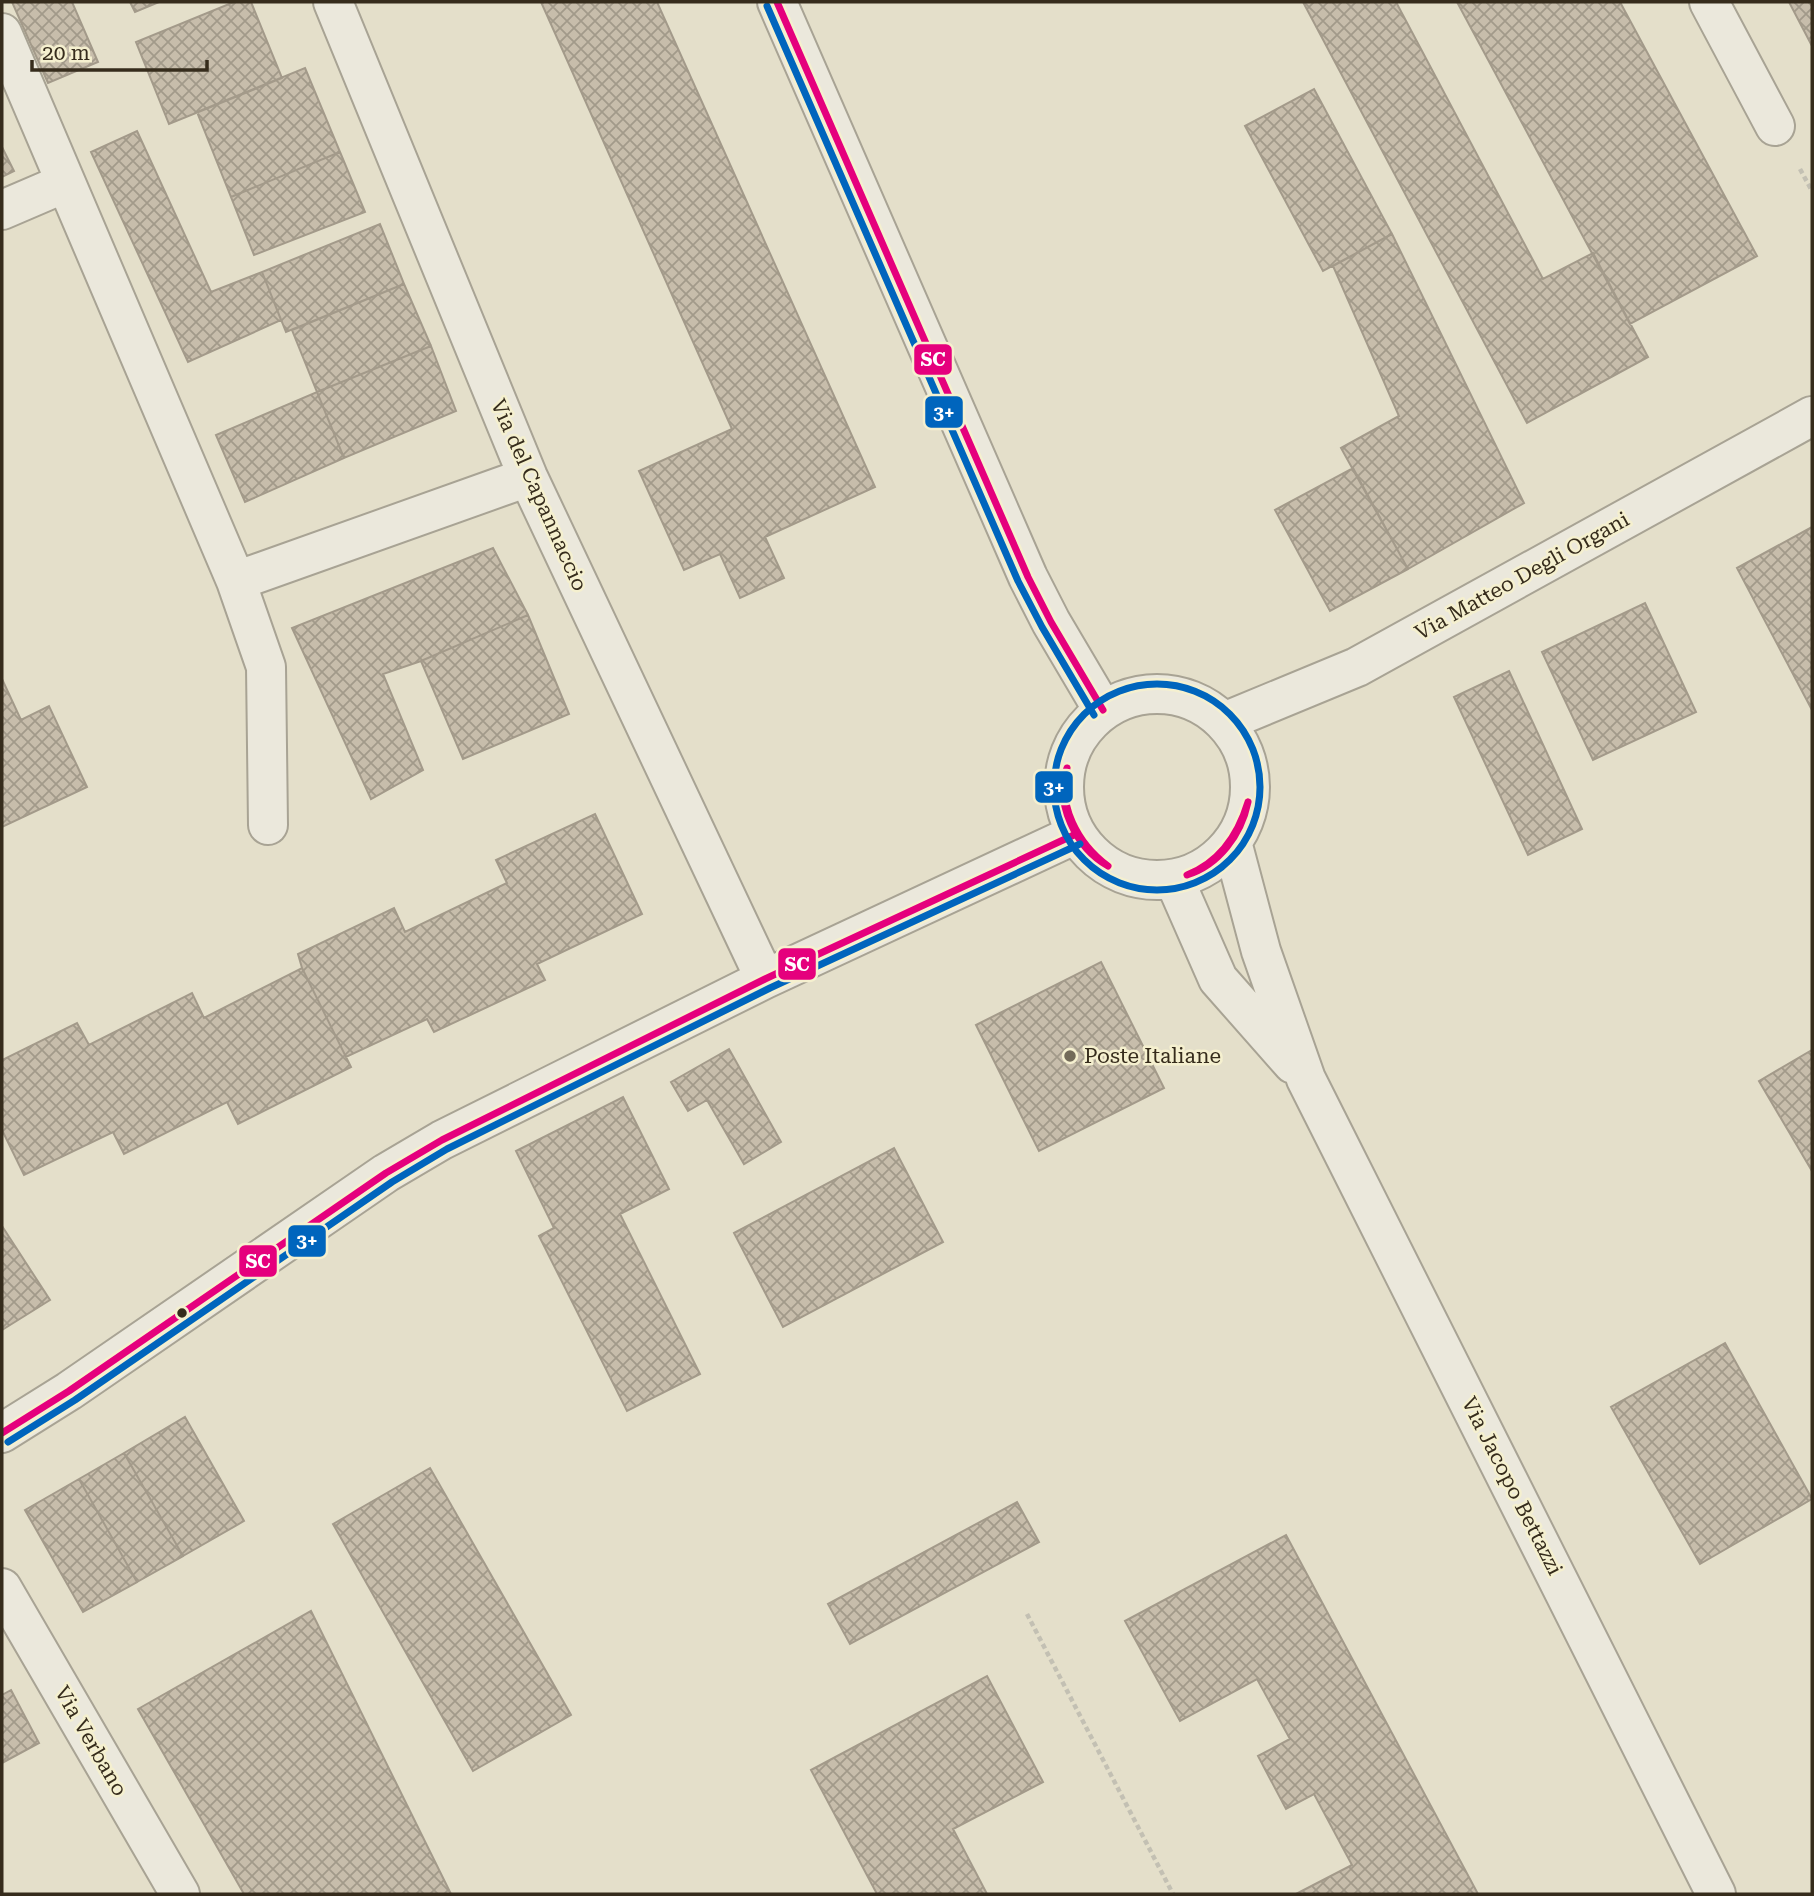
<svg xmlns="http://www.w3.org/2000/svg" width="1814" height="1896" font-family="'Roboto Serif',serif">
  <defs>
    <pattern id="building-cross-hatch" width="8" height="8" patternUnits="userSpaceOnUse" patternTransform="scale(1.75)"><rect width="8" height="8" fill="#c7bdab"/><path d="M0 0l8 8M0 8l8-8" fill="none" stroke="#a29a8a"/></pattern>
  </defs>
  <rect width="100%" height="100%" fill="#e4dfca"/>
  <!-- building -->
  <path fill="url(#building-cross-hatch)" stroke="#a39a8a" stroke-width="2" d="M12 2H72L98 62 48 83Z
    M130 2H159L135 12Z
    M234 2H251L282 78 169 124 136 42Z
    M541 2H657L875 487 765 537 784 578 740 598 720 554 684 570 639 471 732 429Z
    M1303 2H1396L1543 279 1593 253 1648 357 1527 423Z
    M1457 2H1620L1757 256 1630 324Z
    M1789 2H1812V46Z
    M305 68 340 152 231 197 197 112Z
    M1314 89 1392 234 1323 271 1245 126Z
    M137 131 211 292 262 272 281 320 188 362 91 152Z
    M2 147 14 171 2 177Z
    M340 152 365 212 254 255 231 197Z
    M380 224 404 284 286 332 262 272Z
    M1392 234 1524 503 1408 569 1341 448 1399 416 1333 266Z
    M404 284 431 346 317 392 292 330Z
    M431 346 456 411 344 458 317 392Z
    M317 392 344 458 245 502 216 435Z
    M1353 468 1408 569 1330 611 1275 510Z
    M1812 527V710L1737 568Z
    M493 548 528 615 421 661 383 674 423 770 371 799 292 628Z
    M1645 603 1696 712 1593 760 1542 652Z
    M528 615 569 714 463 759 421 661Z
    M1509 671 1582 829 1528 855 1454 697Z
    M2 679 21 720 49 706 87 787 2 827Z
    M595 814 642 914 537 964 545 980 434 1032 427 1019 346 1057 302 968 298 954 394 908 405 932 507 883 496 860Z
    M1101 962 1164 1088 1039 1151 976 1025Z
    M302 968 351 1067 238 1124 227 1102 124 1154 113 1132 24 1175 2 1130V1060L77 1023 89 1045 192 993 204 1018Z
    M729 1049 781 1142 744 1164 707 1100 688 1111 671 1082Z
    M1812 1050V1171L1759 1081Z
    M623 1097 669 1189 620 1214 700 1374 627 1411 539 1236 554 1228 516 1151Z
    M894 1148 943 1242 783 1327 734 1233Z
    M2 1226 50 1300 2 1330Z
    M1725 1343 1812 1499 1700 1564 1611 1407Z
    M185 1417 244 1521 183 1556 124 1453Z
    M124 1453 183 1556 137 1582 79 1479Z
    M430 1468 571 1715 473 1771 333 1524Z
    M79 1479 137 1582 83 1612 25 1510Z
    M1017 1502 1039 1542 850 1644 828 1604Z
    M1286 1535 1478 1894H1296L1352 1865 1314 1794 1286 1809 1258 1756 1290 1739 1257 1679 1180 1721 1125 1621Z
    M311 1611 451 1894H244L138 1709Z
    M987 1676 1043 1782 953 1829 987 1894H877L811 1770Z
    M11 1690 39 1743 2 1763V1695Z"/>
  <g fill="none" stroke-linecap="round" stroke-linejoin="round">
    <!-- minor casing -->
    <g stroke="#a8a394" stroke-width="42">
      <path id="minor" d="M333 2 528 477 765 979
        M777 2 1028 577 1051 622 1103 710
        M1709 2 1775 126
        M2 33 236 581 528 477
        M2 210 65 183
        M236 581 266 667 268 825
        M1064 787a93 93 0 1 1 186 0a93 93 0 1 1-186 0Z
        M1224 722 1357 667 1812 416
        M1232 842 1261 951 1306 1079 1716 1894
        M1174 879 1218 979 1293 1064
        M2 1433 69 1391 386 1173 442 1140 765 979 1076 834
        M2 1588 180 1894"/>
    </g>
    <!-- path -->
    <path stroke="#c3c0b3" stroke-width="4.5" stroke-dasharray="5 3.5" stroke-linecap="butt" d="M1800 169 1812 191
      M1027 1614 1173 1894"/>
    <!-- minor -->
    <use href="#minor" stroke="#ebe8dc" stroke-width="38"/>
    <!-- bus-1 casing -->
    <g stroke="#f5f0cf" stroke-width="12">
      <path id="bus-1" d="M777 2 1028 577 1051 622 1103 710
        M1067 768C1057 805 1078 844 1108 866
        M1067 768C1054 803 1076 848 1108 866
        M1187 875C1220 862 1238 835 1248 802
        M1187 875C1219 865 1241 835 1248 802
        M2 1433 69 1391 386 1173 442 1140 765 979 1076 834"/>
    </g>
    <!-- bus-2 casing -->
    <g stroke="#f5f0cf" stroke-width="12">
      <path id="bus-2" d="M767 6 1018 581 1042 627 1094 715
        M1054 787a103 103 0 1 1 206 0a103 103 0 1 1-206 0Z
        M8 1442 75 1400 392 1182 447 1149 770 988 1080 844"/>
    </g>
    <!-- bus-1 -->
    <use href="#bus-1" stroke="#e5007d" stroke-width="7"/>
    <!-- bus-2 -->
    <use href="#bus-2" stroke="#0065bd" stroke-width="7"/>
  </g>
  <!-- markers -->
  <circle fill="#736b59" stroke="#f5f0cf" stroke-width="2.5" cx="1070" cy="1056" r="7"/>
  <circle fill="#362c1c" stroke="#f5f0cf" stroke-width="2.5" cx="182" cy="1313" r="6"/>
  <g text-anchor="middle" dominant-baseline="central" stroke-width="5" stroke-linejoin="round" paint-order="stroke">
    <!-- street labels -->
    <g font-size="21" fill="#362c1c" stroke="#f5f0cf">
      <text transform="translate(539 495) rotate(66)">Via del Capannaccio</text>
      <text transform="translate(1522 576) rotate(-29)">Via Matteo Degli Organi</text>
      <text transform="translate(1512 1486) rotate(63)">Via Jacopo Bettazzi</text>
      <text transform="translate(91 1741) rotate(60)">Via Verbano</text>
    </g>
    <!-- poi labels -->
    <g font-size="21" fill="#362c1c" stroke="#f5f0cf" text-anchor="start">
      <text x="1084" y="1056">Poste Italiane</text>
    </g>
  </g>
  <g stroke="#f5f0cf" stroke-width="2.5">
    <rect x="913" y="343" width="40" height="33" rx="7" fill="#e5007d"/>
    <rect x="924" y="395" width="40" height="34" rx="7" fill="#0065bd"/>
    <rect x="1034" y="770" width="40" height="34" rx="7" fill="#0065bd"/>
    <rect x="777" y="947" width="40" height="34" rx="7" fill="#e5007d"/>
    <rect x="287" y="1224" width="40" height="34" rx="7" fill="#0065bd"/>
    <rect x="238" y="1244" width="40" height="34" rx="7" fill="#e5007d"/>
  </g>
  <g font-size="19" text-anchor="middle" font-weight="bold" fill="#fff">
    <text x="933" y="366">SC</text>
    <text x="944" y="419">3+</text>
    <text x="1054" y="794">3+</text>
    <text x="797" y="971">SC</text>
    <text x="307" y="1247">3+</text>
    <text x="258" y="1268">SC</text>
  </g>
  <!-- border -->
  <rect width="1814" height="1896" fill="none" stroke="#362c1c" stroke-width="7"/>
  <!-- scale -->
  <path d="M32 60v10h175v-10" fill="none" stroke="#362c1c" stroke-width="3.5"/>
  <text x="42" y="60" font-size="21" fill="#362c1c" stroke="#f5f0cf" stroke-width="5" paint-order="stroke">20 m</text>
</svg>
